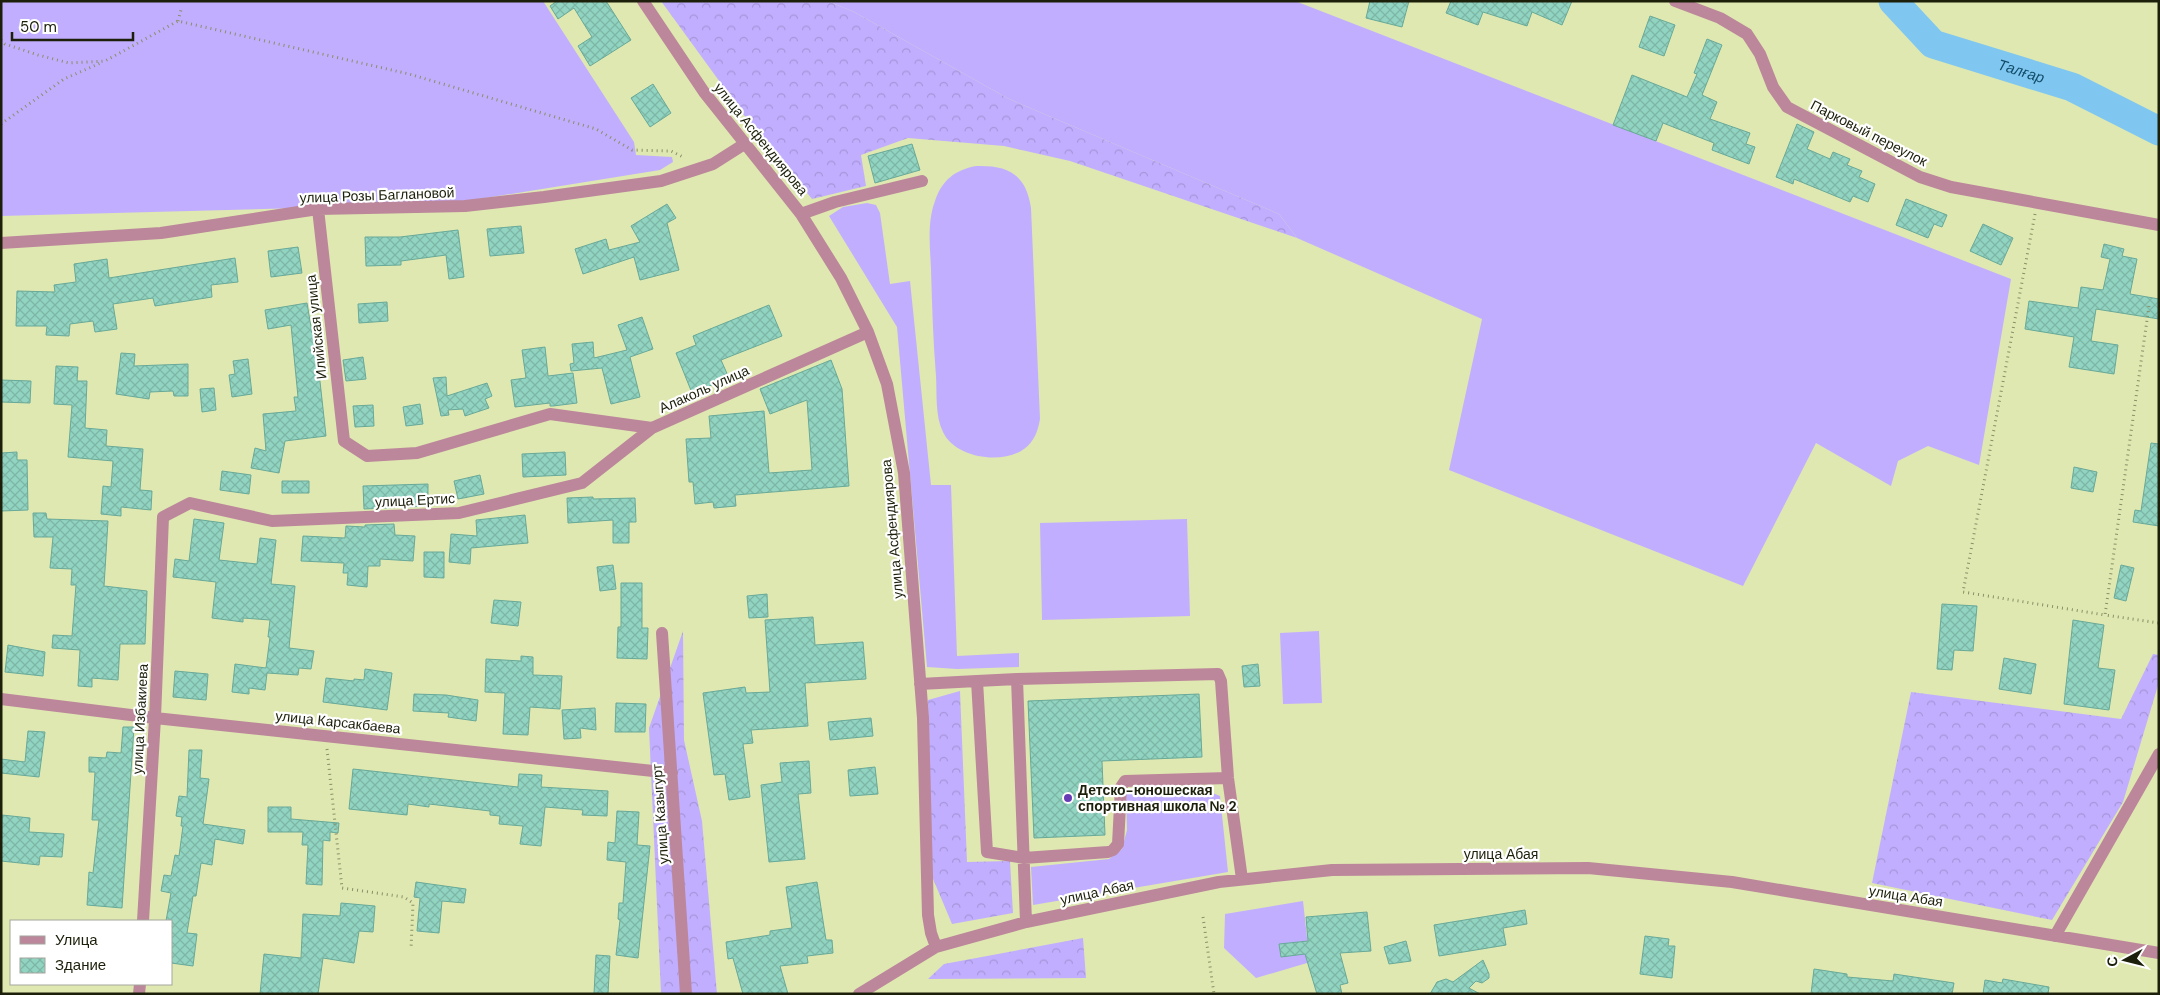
<svg xmlns="http://www.w3.org/2000/svg" width="2160" height="995" font-family="'DM Sans',sans-serif">
  <defs>
    <pattern id="forest-crowns" width="20" height="18" patternUnits="userSpaceOnUse" patternTransform="scale(1.25)"><rect width="20" height="18" fill="#c2aeff"/><path d="M2 6a3 3 0 1 1 6 0M12 15a3 3 0 1 1 6 0" fill="none" stroke="#a695d9"/></pattern>
    <pattern id="building-cross-hatch" width="8" height="8" patternUnits="userSpaceOnUse" patternTransform="scale(1.25)"><rect width="8" height="8" fill="#92d4c2"/><path d="M0 0l8 8M0 8l8-8" fill="none" stroke="#7db6a5"/></pattern>
  </defs>
  <rect width="100%" height="100%" fill="#dfe8b1"/>
  <!-- grass -->
  <path fill="#c2aeff" d="M1 1H543L634 142 636 155 672 157 673 162 660 170 448 204 1 216Z
    M828 1H1295L2011 279 1979 465 1928 446 1898 461 1891 486 1816 443 1743 586 1449 470 1482 319 1297 238 1279 214 1009 99 854 12Z
    M976 166C1008 165 1026 174 1031 208L1040 419C1038 431 1034 442 1024 449 1002 465 955 458 943 432 935 416 937 393 936 376 933 340 932 304 931 269 930 247 927 222 935 201 942 180 955 170 976 166Z
    M867 203 876 205 880 213 890 284 910 281 931 485H951L957 656 1019 653V667L957 669 927 667 897 327 829 216 843 207Z
    M1187 519 1190 616 1042 620 1040 523Z
    M1319 631 1322 703 1283 704 1280 633Z
    M1198 787 1220 796 1228 872 1033 905 1031 867 1109 859 1122 849 1127 830 1126 789Z
    M1303 901 1309 956 1307 963 1256 978 1224 948 1225 914Z"/>
  <!-- forest -->
  <path fill="url(#forest-crowns)" d="M661 1H828L854 12 1009 99 1279 214 1297 238 1070 161 1004 146 908 138 861 155 866 186 812 199 749 122Z
    M683 631 684 740 702 821 717 994H661L649 728Z
    M2153 654 2159 655V682L2123 802 2052 920 1872 883 1911 692 2121 719Z
    M960 691 967 862 1010 861 1013 913 952 924 931 874 928 700Z
    M1083 938 1086 978 928 979 944 964Z"/>
  <g fill="none" stroke-linecap="round" stroke-linejoin="round">
    <!-- river -->
    <path stroke="#7fc7f0" stroke-width="29" id="s1" d="M1893 1 1933 44 2072 87 2159 131"/>
  </g>
  <!-- building -->
  <path fill="url(#building-cross-hatch)" stroke="#68a998" d="M557 1H606L631 40 590 66 578 46 592 37 574 8 558 19 550 6Z
    M1370 1H1409L1402 27 1366 18Z
    M1451 1H1572L1562 25 1532 12 1527 26 1483 12 1478 25 1446 13Z
    M1650 16 1675 25 1664 56 1639 47Z
    M1707 39 1722 45 1702 95 1717 102 1710 119 1750 133 1746 144 1755 147 1749 164 1712 150 1714 143 1663 123 1656 141 1613 125 1632 75 1687 97 1697 74 1694 73Z
    M653 84 671 113 650 127 631 98Z
    M1797 124 1814 132 1807 149 1830 159 1833 152 1850 159 1847 165 1862 171 1859 177 1875 184 1868 202 1853 196 1850 202 1794 179 1793 184 1776 177Z
    M912 144 920 170 875 183 868 156Z
    M1906 199 1947 215 1942 227 1934 224 1928 238 1896 225Z
    M667 204 676 218 667 223 679 270 640 280 634 257 583 274 575 249 606 239 609 250 640 242 631 226Z
    M1983 224 2013 238 2001 265 1970 251Z
    M521 226 524 253 490 256 487 229Z
    M458 230 464 277 449 279 446 255 401 261V265L366 266 365 237H400Z
    M2104 244 2124 249 2122 256 2137 259 2130 294 2159 299V319L2096 309 2091 341 2118 345 2114 374 2069 367 2074 337 2025 329 2029 301 2078 308 2081 287 2103 290 2110 259 2101 257Z
    M298 247 302 273 271 277 268 251Z
    M235 258 238 282 211 285 212 297 155 306 153 298 113 304 117 329 95 332 93 321 70 324 69 336 46 335 47 326H16L17 291 55 292 54 285 76 282 74 264 107 259 109 278Z
    M387 302 388 321 359 323 358 304Z
    M307 303 312 333 318 332 319 345H316L326 436 285 441 279 473 251 468 255 448 266 451 263 414 296 411 294 397H298L291 325 268 329 265 310Z
    M769 305 782 336 721 360 729 378 692 393 676 353 696 345 693 336Z
    M642 317 653 349 630 357 640 397 611 404 602 368 571 371 570 364 574 363 572 344 593 342 594 358 627 350 618 325Z
    M545 347 548 376 573 373 577 403 553 406H550V403L515 407 511 380 526 378 522 350Z
    M121 353 135 354 134 366 188 364V396H174L173 391 150 392 149 399 116 394Z
    M363 357 366 379 346 381 343 360Z
    M248 359 252 394 232 397 229 375 235 374 233 361Z
    M831 360 842 389 849 486 735 495 736 506 714 508 713 502 695 504 693 482H689L686 439 711 438 709 416 764 411 769 473 812 470 807 400 770 414 760 389Z
    M56 366 78 367 77 381H87L85 428 107 430 106 446 143 449 140 490 152 491 151 510 121 507V516L101 514 103 486 111 487 113 461 68 457 72 405 54 404Z
    M446 377 447 396 487 383 492 396 485 399 489 408 465 416 463 409 448 410 449 415 441 416 433 378Z
    M1 380 31 381 30 403 1 402Z
    M214 388 216 410 202 412 200 389Z
    M420 404 423 424 406 426 403 407Z
    M373 405 374 426 355 427 353 406Z
    M2151 443 2159 444V526L2133 522 2135 510 2141 511Z
    M17 452V460H27L28 510 1 511V453Z
    M565 452 566 475 523 477 522 454Z
    M2074 467 2097 472 2093 492 2071 488Z
    M222 471 251 475 249 494 220 490Z
    M480 475 484 494 458 499 454 481Z
    M282 481H309V493H282Z
    M428 484V506L364 509 363 486Z
    M593 497V499L635 498 636 522H629V543H613V520L568 523 567 498Z
    M33 513H46L47 519 108 521 104 586 147 591 145 644H120L118 680 92 678V687L78 686 80 650 52 648 53 635 72 636 76 585H71L72 569 50 568 53 537H34Z
    M525 515 528 543 471 548 470 564 449 562 451 534 477 536 476 520Z
    M194 519 224 523 219 560 257 564 260 538 276 540 271 584 295 586 289 648 314 651 311 669 299 668 298 675 267 673 265 690 249 688V694L232 692 235 664 266 668 270 637H268L270 620 243 618V622L212 618 216 582 173 577 175 559 189 561Z
    M394 524 395 535 415 536 413 561 380 559V566H368L367 587 347 585 348 573H343L344 563 301 561 303 536 345 538 346 526 365 527V525Z
    M424 552H444V578L424 577Z
    M613 565 616 589 600 591 597 567Z
    M2121 565 2134 568 2126 601 2114 598Z
    M621 583H642V628H648L647 659 617 658 618 627H621Z
    M767 594 768 617 749 618 747 596Z
    M494 600 521 602 518 626 491 623Z
    M1942 604 1977 606 1973 651 1954 650 1952 670 1937 669Z
    M813 617 815 645 863 642 866 679 805 683 808 726 751 730 753 743 743 744 750 797 729 800 725 774 714 775 703 693 745 687 746 693 770 692 765 620Z
    M2073 620 2104 625 2098 668 2115 670 2109 710 2064 704Z
    M8 645 45 652 43 676 5 672Z
    M521 656 533 657V675L562 676 560 709 530 707 528 735 503 734 505 693 485 692 486 659 521 661Z
    M2004 658 2036 664 2031 694 1999 689Z
    M1258 664 1260 686 1244 687 1242 666Z
    M365 669 392 673 387 710 323 702 326 678 354 681V679L364 680Z
    M175 671 208 674 206 700 173 697Z
    M414 694 446 695 478 700 476 721 448 717 449 713 413 711Z
    M1199 694 1202 757 1102 761 1105 835 1034 838 1028 701Z
    M616 703 646 704 645 732H615Z
    M595 708 596 730 580 728 581 738 564 739 562 710Z
    M871 718 873 736 830 740 828 722Z
    M123 727H134L122 908 87 905 89 872 93 873 99 820H92L95 772H89V757L106 758 107 752 121 753Z
    M28 731 45 732 39 777 1 773V759L25 762Z
    M189 750H202L200 778 209 779 203 824 245 830 243 844 215 839 212 865 201 863 196 896H193L187 933 197 934 193 966 171 963V921H166L171 893 161 891 164 875 171 876 175 855 179 856 183 826H181L182 817 176 816 179 796 187 797Z
    M809 761 811 793 798 794 805 859 769 862 761 785 782 782 780 763Z
    M875 767 878 794 850 796 848 770Z
    M353 769 518 787 519 774 542 775 541 787 608 791 607 816 582 815 583 810 545 807 541 846 520 844 523 826 499 824 500 816 490 815V811L429 804V807L408 804 407 815 349 809Z
    M268 807H291V819L339 823 338 833 330 832V841L323 840 322 885 306 884 308 845H302L303 832H268Z
    M617 811 639 812 637 845 650 846 638 958 616 955 620 920 618 919 619 903H623L626 862 607 860 608 842 615 843Z
    M2 815 30 818 29 832 64 834 62 857 40 856 39 865 1 861Z
    M416 882 466 889 464 903 442 901 439 933 417 931 420 898 414 897Z
    M817 882 826 940H832L833 953 807 956 808 963 780 966 788 994H743L733 958 728 959 726 942 770 935V931L792 928 786 887Z
    M341 903 375 906 373 932 359 931 354 963 323 958 318 994H260L264 954 301 958 303 914 340 916Z
    M1525 910 1527 924 1503 928 1506 945 1439 956 1434 925Z
    M1367 912 1371 951 1340 953 1348 983 1340 985 1342 994H1317L1305 954 1281 957 1279 944 1308 941 1306 917Z
    M1645 936 1669 939 1668 946H1675L1672 978 1640 974Z
    M1406 941 1411 961 1389 964 1384 947Z
    M596 955 610 956 608 994H594Z
    M1483 960 1489 974V978L1482 983 1476 981 1469 988 1480 994H1430L1437 982 1446 979 1453 982Z
    M1814 969 1847 974V977L1893 981 1894 974 1954 983 1952 994H1811Z
    M2003 979 2049 987 2048 994H1983L1985 980 2002 983Z"/>
  <g fill="none" stroke-linecap="round" stroke-linejoin="round">
    <!-- path -->
    <path stroke="#898f67" stroke-width="3" stroke-dasharray="1 4" stroke-linecap="butt" d="M178 21 181 10
      M1 40 5 44 38 55 69 63 105 61 178 21 409 74 596 129 632 150 671 151 685 158
      M1 124 64 79 103 62
      M2035 214 1963 592 2105 615
      M2149 306 2105 615 2159 623
      M327 749 342 888 404 897 413 903 411 949
      M1203 917 1214 994"/>
    <!-- minor -->
    <path stroke="#bc879b" stroke-width="12" d="M643 1 704 92 801 214 841 278 868 332 887 384 904 473 923 718 928 915 931 933 936 947
      M1675 1 1720 18 1747 34 1760 54 1773 87 1787 107 1920 177 1951 187 2159 225
      M318 209 344 441 367 456 417 453 550 414 652 428 868 332
      M801 214 835 202 922 181
      M1 243 161 233 318 209 465 206 544 197 661 181 713 164 746 143
      M662 633 686 994
      M1017 679 977 681 987 852 1024 858 1108 852 1113 850 1118 844 1121 787 1125 781 1228 778
      M920 684 977 681
      M1 699 155 718 672 773
      M143 921 155 718 163 517 190 503 272 521 459 513 582 483 652 428
      M1026 922 1017 679 1218 674 1221 681 1228 778 1242 879
      M2055 936 2159 754
      M139 994 140 984
      M859 994 936 947 1026 922 1219 882 1332 870 1588 868 1732 882 2159 953"/>
  </g>
  <!-- markers -->
  <circle fill="#673cb4" stroke="#fff" stroke-width="2" cx="1068" cy="798" r="5"/>
  <g text-anchor="middle" dominant-baseline="central" stroke-width="4.5" stroke-linejoin="round" paint-order="stroke">
    <!-- street labels -->
    <g font-size="14" fill="#1c1f0a" stroke="#fff">
      <text transform="translate(1869 133) rotate(27)">Парковый переулок</text>
      <text transform="translate(761 139) rotate(51)">улица Асфендиярова</text>
      <text transform="translate(377 195) rotate(-2)">улица Розы Баглановой</text>
      <text transform="translate(316 327) rotate(-96)">Илийская улица</text>
      <text transform="translate(704 389) rotate(-24)">Алаколь улица</text>
      <text transform="translate(415 500) rotate(-3)">улица Ертис</text>
      <text transform="translate(892 529) rotate(-95)">улица Асфендиярова</text>
      <text transform="translate(140 719) rotate(-87)">улица Избакиева</text>
      <text transform="translate(338 722) rotate(6)">улица Карсакбаева</text>
      <text transform="translate(660 814) rotate(-94)">улица Казыгурт</text>
      <text x="1501" y="854">улица Абая</text>
      <text transform="translate(1097 892) rotate(-12)">улица Абая</text>
      <text transform="translate(1906 896) rotate(9)">улица Абая</text>
    </g>
    <!-- poi labels -->
    <g font-size="14" font-weight="bold" fill="#1c1f0a" stroke="#fff" text-anchor="start">
      <text x="1078" y="790">Детско-юношеская<tspan x="1078" dy="16">спортивная школа № 2</tspan></text>
    </g>
    <!-- water labels -->
    <g font-size="15" font-style="italic" fill="#134c68" stroke="#fff">
      <text stroke="none"><textPath href="#s1" startOffset="151">Талғар</textPath></text>
    </g>
  </g>
  <!-- border -->
  <rect width="2160" height="995" fill="none" stroke="#1c1f0a" stroke-width="5"/>
  <!-- legend -->
  <rect x="10" y="920" width="162" height="65" fill="#ffffff" stroke="#a4a59d"/>
  <rect x="20" y="936" width="25" height="8" fill="#bc879b" stroke="#a4a59d"/>
  <text x="55" y="945" font-size="15" fill="#1c1f0a">Улица</text>
  <rect x="20" y="958" width="25" height="15" fill="url(#building-cross-hatch)" stroke="#a4a59d"/>
  <text x="55" y="970" font-size="15" fill="#1c1f0a">Здание</text>
  <!-- north arrow -->
  <g transform="translate(2125 960) rotate(263)" stroke="#ffffff" stroke-width="4" paint-order="stroke">
  <path d="M0-4L9 19L0 12L-9 19Z" fill="#1c1f0a"/>
  <text y="-8" font-size="14" font-weight="bold" text-anchor="middle" fill="#1c1f0a">С</text>
  </g>
  <!-- scale -->
  <path d="M12 32v8h121v-8" fill="none" stroke="#1c1f0a" stroke-width="2.5"/>
  <text x="20" y="32" font-size="15" fill="#1c1f0a" stroke="#ffffff" stroke-width="4" paint-order="stroke">50 m</text>
</svg>
